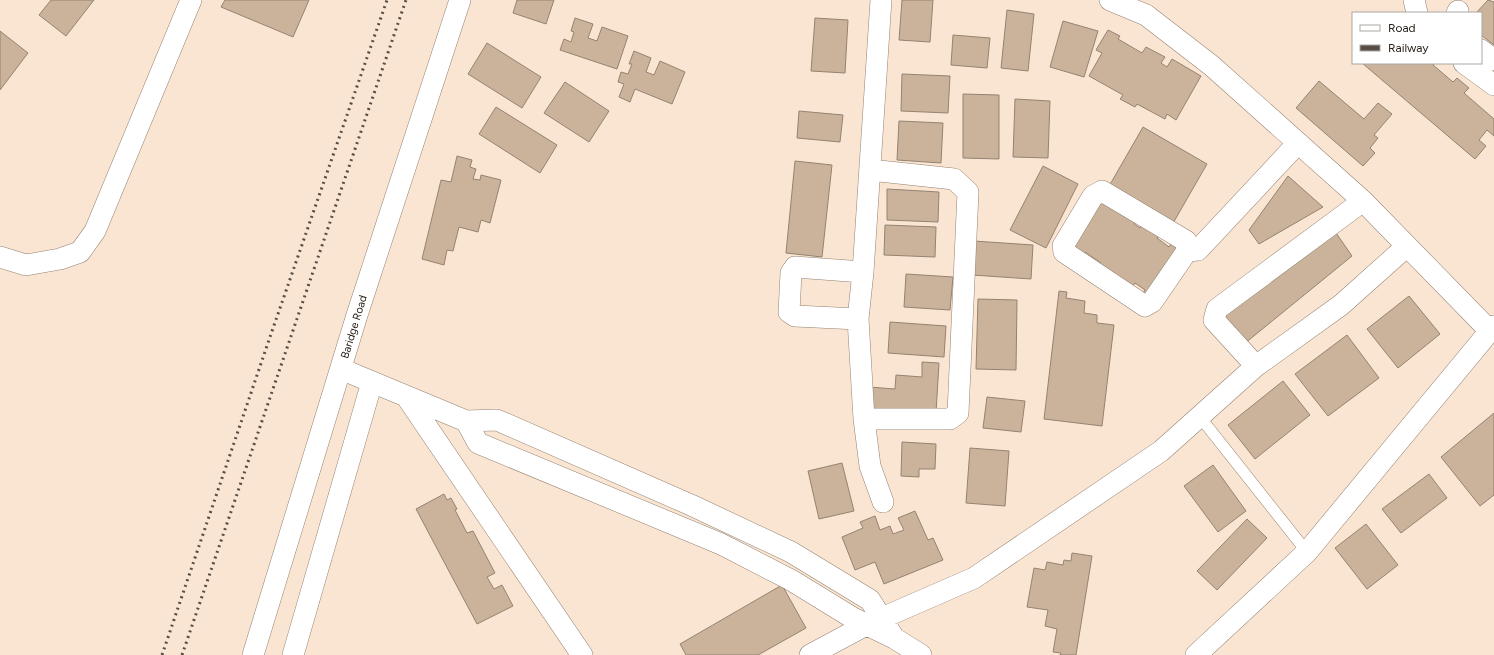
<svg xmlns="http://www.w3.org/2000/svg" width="1494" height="655" font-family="Figtree,sans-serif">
  <rect width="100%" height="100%" fill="#fae5d3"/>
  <!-- building -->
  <path fill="#cab39a" stroke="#948371" d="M51 0H94L66 36 39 15Z
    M225 0H309L293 37 221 7Z
    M517 0H554L546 24 513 13Z
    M902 0H933L930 42 899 40Z
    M1488 0 1494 2V45L1481 35V13H1476Z
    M1007 10 1034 14 1028 71 1001 68Z
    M575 18 593 24 588 38 597 41 602 27 628 36 617 69 560 50 564 39 571 42 574 32 571 31Z
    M815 18 848 20 845 73 811 71Z
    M1063 21 1098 31 1084 77 1050 67Z
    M1108 30 1120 36 1118 39 1142 53 1146 47 1165 57 1161 63 1167 67 1172 59 1201 76 1176 120 1167 114 1165 119 1137 104 1135 107 1120 99 1123 95 1089 76 1102 53 1096 50Z
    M0 31 28 53 0 90Z
    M953 35 990 38 987 68 951 65Z
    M487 43 541 77 522 108 468 74Z
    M634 51 651 58 646 72 654 75 660 61 685 72 672 104 635 89 630 102 619 97 624 84 618 82 621 72 628 74 632 64H629Z
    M1362 63H1435L1433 65 1453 82 1457 78 1469 88 1464 93 1494 119V136L1487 130 1479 140 1486 146 1475 159Z
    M902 74 950 76 948 113 901 111Z
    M1319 81 1364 119 1378 103 1392 114 1374 135 1378 138 1370 148 1375 153 1363 166 1296 108Z
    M565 82 609 111 589 142 544 113Z
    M963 94 999 95V159L963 158Z
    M1015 99 1050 101 1048 158 1013 157Z
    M496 107 557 145 540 173 479 134Z
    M799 111 843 115 840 142 797 138Z
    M899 121 943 123 941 163 897 160Z
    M1143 127 1207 164 1172 225 1108 188Z
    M457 156 472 160 470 167 476 169 473 179 480 180 481 175 501 180 490 223 481 220 478 232 459 227 453 251 447 250 444 265 422 259 441 180 451 182Z
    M795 161 832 165 822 257 786 253Z
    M1043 166 1078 184 1046 248 1010 230Z
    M1288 176 1323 207 1259 244 1249 230Z
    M887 189 939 192 938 222 887 220Z
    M1098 198 1125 217 1128 213 1137 219 1134 224 1140 228 1142 223 1159 235 1157 238 1169 247 1174 239 1185 246 1149 302 1140 297 1145 290 1135 283 1130 290 1097 267 1101 263 1085 252 1082 256 1070 247Z
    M885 225 936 227 935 257 884 255Z
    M1334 230 1352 256 1244 344 1220 317Z
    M974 241 1033 245 1031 279 972 275Z
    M906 274 953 277 950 310 904 307Z
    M1059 291 1067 292 1066 298 1085 301 1084 313 1097 315V323L1114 325 1102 426 1044 419Z
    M1409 296 1440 334 1398 368 1367 329Z
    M978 299 1017 300 1016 370 976 369Z
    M890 322 946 326 944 357 888 353Z
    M1347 335 1379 378 1328 416 1295 374Z
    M922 362 939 363 936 413 867 409 869 387 895 389 896 375 922 377Z
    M1283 381 1310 415 1255 459 1228 425Z
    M987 397 1025 401 1021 432 983 428Z
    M1494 413V495L1480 506 1441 457Z
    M902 442 936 444 935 469H919V477L901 476Z
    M970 448 1009 451 1005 506 966 503Z
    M842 463 854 511 819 519 808 471Z
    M1213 465 1246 511 1218 532 1184 486Z
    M1429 474 1447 498 1401 533 1382 509Z
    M444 494 447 500 451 498 457 509 455 510 467 533 473 531 495 573 487 577 494 589 502 585 513 606 477 624 416 509Z
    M915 511 928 540 933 538 943 560 884 584 875 562 855 570 842 537 863 528 860 522 875 516 880 530 890 526 893 534 904 530 898 518Z
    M1247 519 1267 538 1217 590 1197 571Z
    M1366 524 1398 565 1367 589 1335 548Z
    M1072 553 1092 556 1076 655H1060L1061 653 1053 652 1057 629 1045 626 1048 610 1027 607 1034 568 1045 570 1047 562 1063 565 1064 560 1071 561Z
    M782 585 806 628 758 655H686L680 644Z"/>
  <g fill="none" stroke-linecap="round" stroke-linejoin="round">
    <!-- lane casing -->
    <g stroke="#958272" stroke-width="12">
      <path id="lane" d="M1200 417 1307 552"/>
    </g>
    <!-- street casing -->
    <g stroke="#958272" stroke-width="22">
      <path id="street" d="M881 0 863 272 858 319 864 419 870 466 883 502
        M1110 0 1146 15 1212 66 1363 201 1491 332
        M1414 0 1417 13
        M1457 13 1458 11
        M1481 50 1494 60
        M1464 63 1494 85
        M1187 251 1186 241 1102 191 1093 196 1063 246 1064 252 1145 306 1152 302 1187 251 1198 250 1298 143
        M0 257 26 265 60 259 80 252 95 231 191 0
        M858 319 795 316 789 312 791 273 795 267 863 272
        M1256 366 1214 320 1217 309 1363 201
        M341 369 466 421 497 420 691 505 791 552 870 600 894 638
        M406 396 582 655
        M864 419H950L958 413 968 192 954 179 870 170
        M466 421 478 443 721 544 791 580 853 618 894 638 921 655
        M253 655 357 315 460 0
        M293 655 372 382
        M810 655 866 625 974 578 1161 451 1256 366 1341 305 1407 246
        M1196 655 1307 552 1494 326"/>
    </g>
    <!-- lane -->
    <use href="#lane" stroke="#fff" stroke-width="11"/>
    <!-- street -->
    <use href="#street" stroke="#fff" stroke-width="21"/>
    <!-- rail -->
    <path stroke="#594e44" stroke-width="3" stroke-dasharray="2 4" stroke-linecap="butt" d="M162 655 271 334 387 0
      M182 655 406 0"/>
  </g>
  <g text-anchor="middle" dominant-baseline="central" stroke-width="3" stroke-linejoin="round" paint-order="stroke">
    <!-- street labels -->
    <g font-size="11" fill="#2a221b" stroke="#fff">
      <text transform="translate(354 327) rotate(-73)">Baridge Road</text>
    </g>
  </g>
  <!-- legend -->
  <rect x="1352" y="12" width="130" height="52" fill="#ffffff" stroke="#aaa7a4"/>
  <rect x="1360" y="25" width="20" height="6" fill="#ffffff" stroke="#aaa7a4"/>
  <text x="1388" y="32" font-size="12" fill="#2a221b">Road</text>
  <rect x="1360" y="45" width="20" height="6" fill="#594e44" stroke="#aaa7a4"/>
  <text x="1388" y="52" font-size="12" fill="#2a221b">Railway</text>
</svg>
